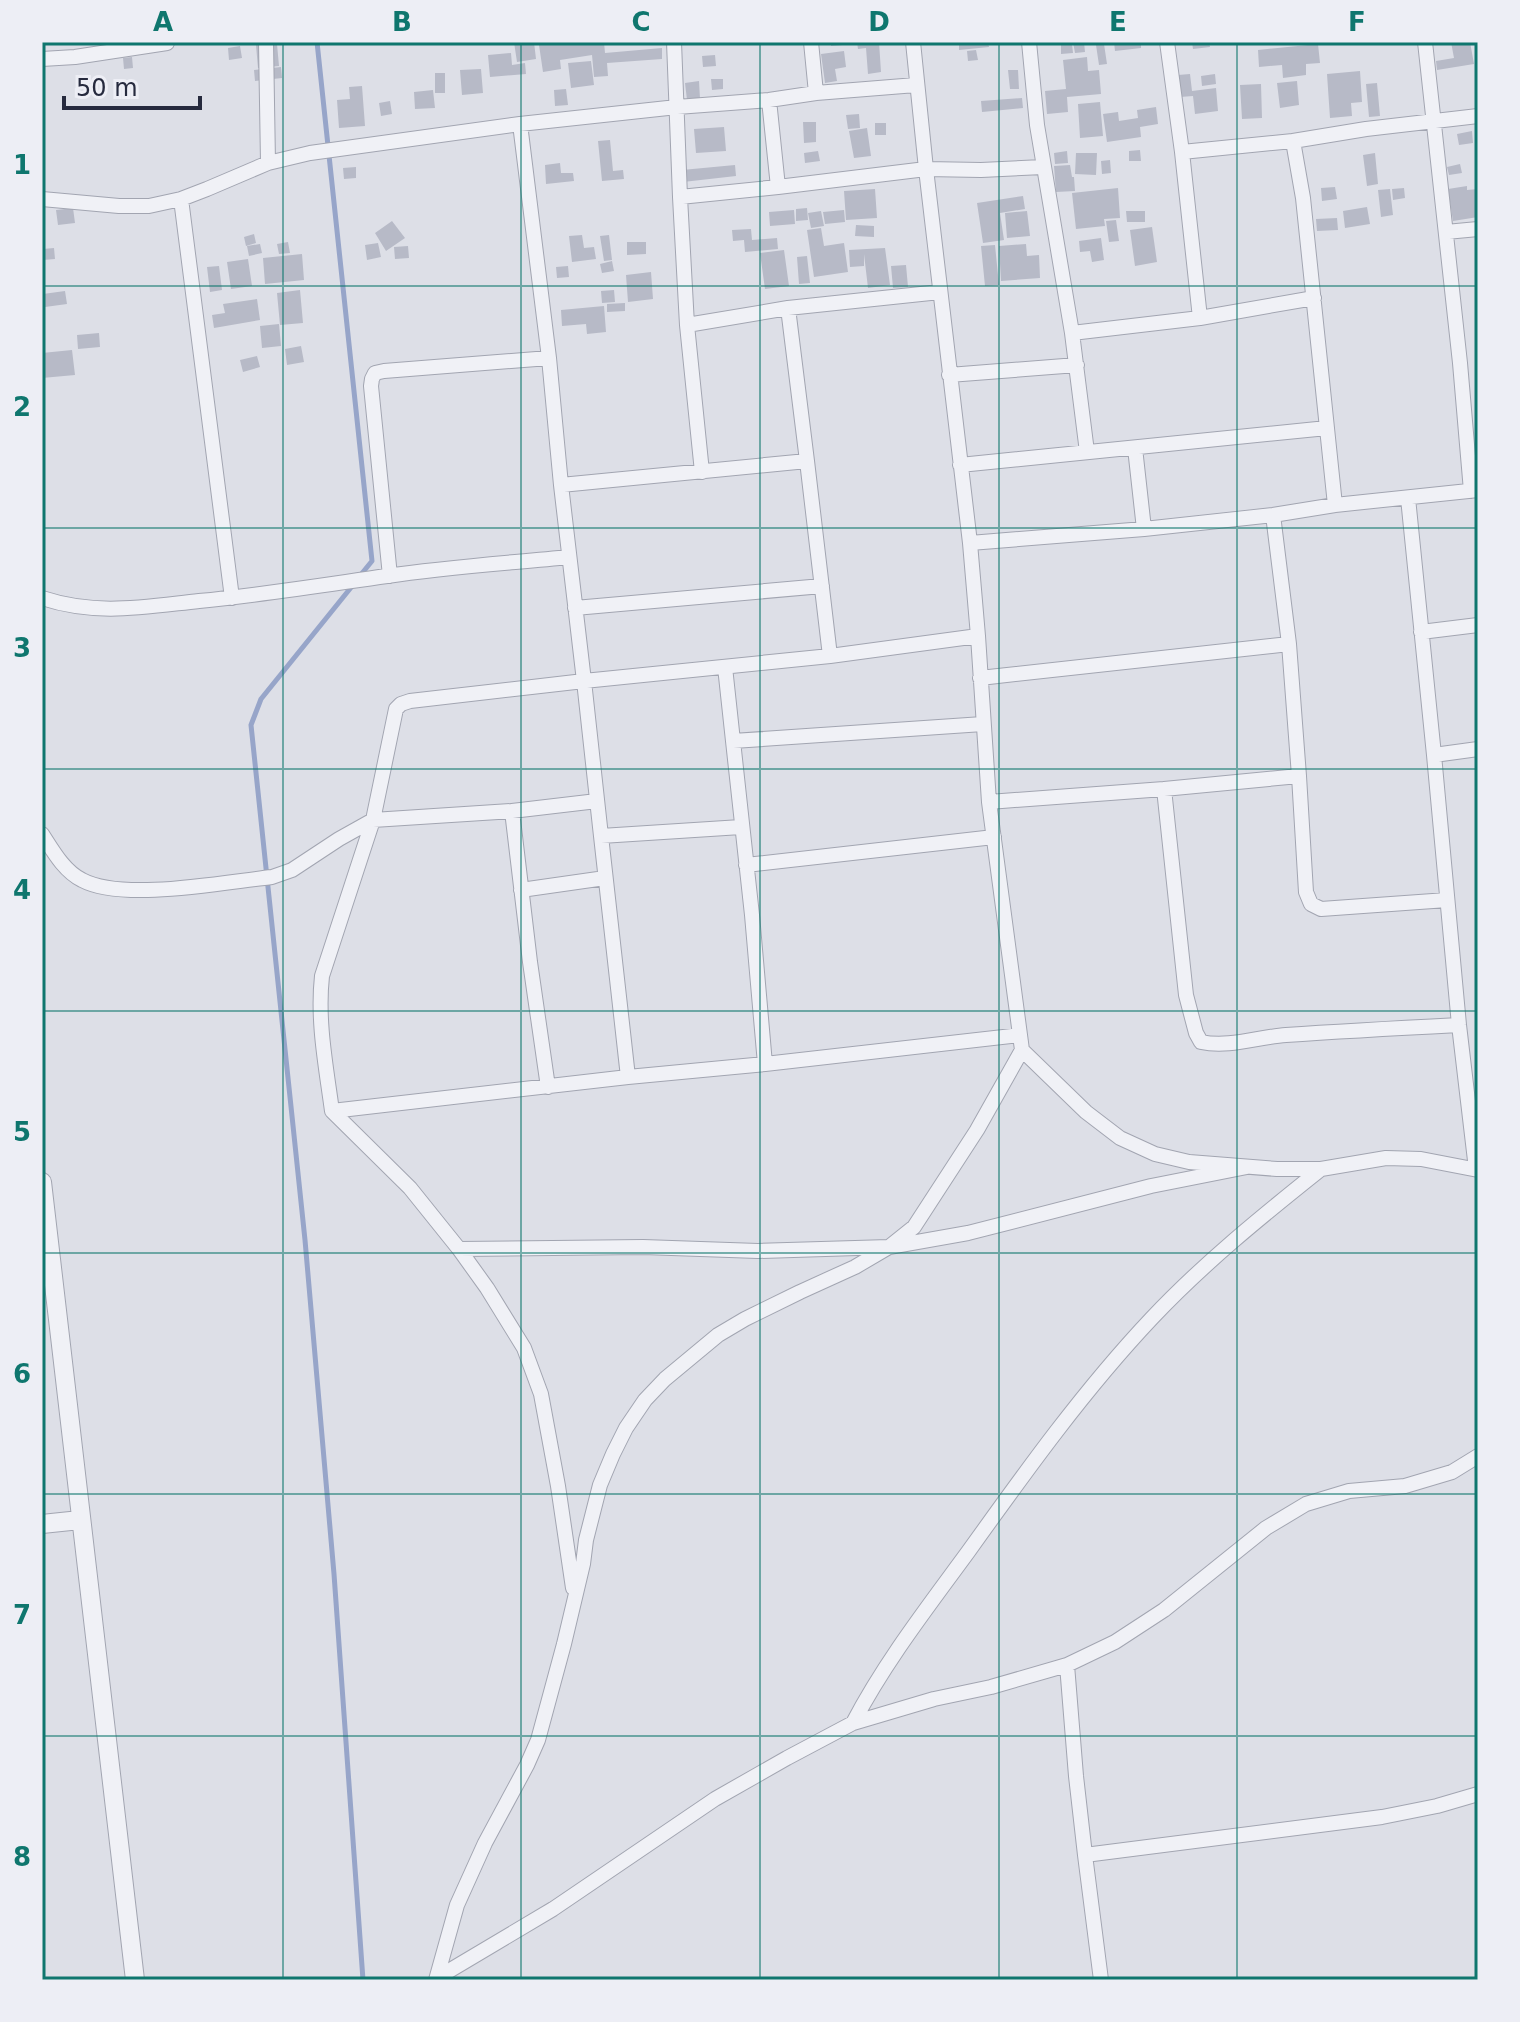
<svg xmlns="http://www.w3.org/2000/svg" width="1520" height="2022" font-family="'DejaVu Sans',sans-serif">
  <rect width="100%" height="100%" fill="#dddfe7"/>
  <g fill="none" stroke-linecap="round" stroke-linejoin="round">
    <!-- stream -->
    <path stroke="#97a5c9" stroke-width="5" d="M317 42 372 561 359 577
      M353 585 261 699 251 725 305 1240 334 1574 363 1980"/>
  </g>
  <!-- building -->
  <path fill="#b7bac7" d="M514 42H534L536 59 517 62Z
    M561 42H604L605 53 662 48V59L607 63 608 76 594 77 592 55 560 60 561 69 543 72 539 45Z
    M831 42H855V44L831 46Z
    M857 42H879L881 72 868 74 866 48 858 49Z
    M959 42H988L989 47 959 50Z
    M1073 42H1084L1085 52 1075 53Z
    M1114 42H1141V48L1115 51Z
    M1192 42H1209L1210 47 1193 49Z
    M1451 42H1470L1474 64 1437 70 1436 61 1454 58Z
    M277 44 279 66 258 68 256 45Z
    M1072 44 1073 53 1061 54V45Z
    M1104 44 1107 64 1099 65 1096 45Z
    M1318 44 1320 63 1306 64V75L1283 78 1282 65 1259 67 1258 50Z
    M240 46 242 58 229 60 228 48Z
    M976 50 978 60 968 61 967 51Z
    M844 51 846 67 835 69 837 81 825 83 821 54Z
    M511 53 512 65 525 63 526 74 490 77 488 55Z
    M715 55 716 66 703 67 702 56Z
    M132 57 133 68 124 69 123 58Z
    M1087 57 1088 71 1099 70 1101 94 1067 97 1068 112 1047 114 1045 91 1066 89 1063 60Z
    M591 61 594 85 571 88 568 63Z
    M281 67 282 78 255 81 254 70Z
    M481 69 483 93 462 95 460 70Z
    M1008 70H1018L1019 89H1010Z
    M1360 71 1362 102 1351 103 1352 116 1330 118 1327 74Z
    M435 73H445V93H435Z
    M1190 74 1192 91 1216 88 1218 111 1195 114 1193 96 1180 97 1178 75Z
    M1215 74 1216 84 1202 86 1201 76Z
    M711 79H723V89L712 90Z
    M699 81 700 99 687 100 685 83Z
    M1297 81 1299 105 1280 108 1277 83Z
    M1377 83 1380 116 1369 117 1366 84Z
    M1261 84 1262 118 1242 119 1240 85Z
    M362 86 365 126 339 128 337 100 350 99 349 87Z
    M566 89 568 105 555 106 554 90Z
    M433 90 435 108 415 109 414 92Z
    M1022 98 1023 108 982 112 981 101Z
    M390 101 392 114 381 116 379 103Z
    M1100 102 1103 136 1080 138 1078 104Z
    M1156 107 1158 124 1140 127 1141 137 1107 142 1103 114 1118 112 1119 121 1138 118 1137 110Z
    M859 114 860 128 848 129 846 115Z
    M803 122H816V142L804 143Z
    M875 123H886V135H875Z
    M724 127 726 151 696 153 694 129Z
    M867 128 871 156 854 158 849 131Z
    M1472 131 1473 143 1459 145 1457 134Z
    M610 140 613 171 623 170 624 179 602 181 598 141Z
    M1140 150 1141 161H1129V151Z
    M818 151 820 161 805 163 804 153Z
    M1067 151 1068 163 1055 164 1054 153Z
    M1076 153H1097L1096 175 1075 174Z
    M1375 153 1378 184 1367 186 1363 155Z
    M1110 160 1111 173 1102 174 1101 161Z
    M560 163 561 173H573L574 181 546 184 545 165Z
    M1460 164 1462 173 1449 175 1447 167Z
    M735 165 736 176 683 182 682 170Z
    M1070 165 1072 177H1074L1075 191 1056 192 1054 166Z
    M356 167V178L344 179 343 168Z
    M1467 186V190L1478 189V217L1453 221 1448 189Z
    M1335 187 1337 199 1322 201 1321 188Z
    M1118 188 1120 218 1104 219 1105 226 1076 229 1072 193Z
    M1404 188 1405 198 1393 200 1392 189Z
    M875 189 877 218 846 220 844 191Z
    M1390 189 1393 215 1381 217 1378 190Z
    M1023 196 1025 209 1000 213 1004 240 983 243 977 203Z
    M1367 207 1370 224 1345 228 1343 211Z
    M73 208 75 223 58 225 56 210Z
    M807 208 808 220 796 221V209Z
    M794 210 795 224 770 226 769 212Z
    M844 210 845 222 825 224 823 212Z
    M821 211 824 226 811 228 808 213Z
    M1027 211 1030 236 1007 238 1005 213Z
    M1126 211H1145V222H1127Z
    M1337 218 1338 230 1317 231 1316 219Z
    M1116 220 1119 241 1109 242 1106 221Z
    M392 221 405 238 386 251 375 233Z
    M856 225 874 226V237L855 236Z
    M1152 227 1157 262 1135 266 1130 230Z
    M821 228 824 246 844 243 848 272 814 277 807 230Z
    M751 229 752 240 777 238 778 249 745 252 744 240 733 241 732 230Z
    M254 234 256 243 246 246 244 237Z
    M582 235 584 248 594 247 596 259 572 262 569 236Z
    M609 235 612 260 604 261 600 236Z
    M1101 238 1104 260 1092 262 1090 251 1080 252 1079 241Z
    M288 242 290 253 279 254 277 244Z
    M627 242H646V254L627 255Z
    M378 243 381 257 367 260 365 245Z
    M260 244 262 253 249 256 247 246Z
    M1026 244 1027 256 1039 255 1040 278 1001 281 999 246Z
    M995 245 999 285 985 286 981 246Z
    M408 246 409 258 395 259 394 247Z
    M54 248 55 259 43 260V249Z
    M885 248 890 285 868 288 864 254V266L850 267 849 250Z
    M784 250 789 286 765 289 760 253Z
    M302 254 304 280 265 284 263 258Z
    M807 256 810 283 799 284 797 257Z
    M248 259 252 286 231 289 227 262Z
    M612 261 614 271 602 273 600 264Z
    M906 265 908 287 893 288 891 266Z
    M219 266 222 290 210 292 207 267Z
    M568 266 569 277 557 278 556 267Z
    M651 272 653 299 628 302 626 275Z
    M300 290 303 323 280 325 277 293Z
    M614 290 615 302 602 303 601 291Z
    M65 291 67 304 45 307 43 294Z
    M257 299 260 320 214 328 212 315 225 313 223 304Z
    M625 303V311L607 312V304Z
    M604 306 606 332 587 334 586 324 562 326 561 310Z
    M279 324 281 346 262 348 260 326Z
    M99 333 100 347 78 349 77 335Z
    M301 346 304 362 287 365 285 349Z
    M72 350 75 375 42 378V353Z
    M257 356 260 367 243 372 240 360Z"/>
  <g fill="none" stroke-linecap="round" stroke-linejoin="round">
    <!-- minor casing -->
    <g stroke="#a2a5b1" stroke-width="16">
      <path id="minor" d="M266 42 268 163
        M674 42 680 197 687 325 702 472
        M1029 42 1037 125 1072 333 1087 452
        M1167 42 1182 152
        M1425 42 1460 363 1471 491
        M42 59 75 57 167 43
        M816 93 916 85
        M769 100 778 187 926 169 981 170 1043 167
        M1293 141 1303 198 1335 505
        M680 197 778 187
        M42 199 119 206H149L181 199 207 189 268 163 310 153 520 124
        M181 199 232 598
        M1446 232 1478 229
        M788 308 807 461
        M1200 318 1314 298
        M687 325 788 308 940 292
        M1072 333 1200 318 1182 152 1293 141 1366 129 1478 116
        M949 375 1077 365
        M1135 448 1144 529
        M960 465 1327 428
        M561 485 549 358 520 124 677 107 769 100 816 93 811 42
        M1408 498 1434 755 1459 1025 1476 1169
        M1273 515 1289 644 1299 776 1306 892 1311 904 1321 909 1447 900
        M970 543 1144 529 1273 515 1335 505 1478 490
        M390 576 371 386 372 379 375 373 384 371 549 358
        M42 598C97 616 143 607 199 601 262 595 324 585 387 576 447 567 509 563 569 557
        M575 608 822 586
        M1421 632 1478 625
        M830 656 807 461 561 485 584 681 830 656 978 636
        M725 667 733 741 983 724
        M980 678 1289 644
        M733 741 752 915 765 1064 1020 1035
        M1434 755 1478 749
        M1164 789 1186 995 1196 1033 1201 1042C1229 1048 1258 1037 1286 1035 1344 1031 1401 1028 1459 1025
        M989 802 1164 789 1299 776
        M512 811 530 962 548 1087
        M42 834C53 851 64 871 82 880 123 902 225 882 272 877L292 870 339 839 373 820 512 811 597 801
        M601 836 628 1077 765 1064
        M746 865 994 837
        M521 890 605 878
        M1022 1050 1086 1112 1120 1138 1155 1154 1189 1162 1277 1169H1321L1386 1158 1421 1159 1478 1170
        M628 1077 332 1111C326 1066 317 1021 322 976L373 820 396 709 401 704 410 701 584 681 601 836 741 827
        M332 1111 410 1188 459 1249 487 1288 524 1348 541 1394 558 1486 573 1588
        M459 1249 643 1247 758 1251 889 1247 968 1233 1151 1186 1247 1167
        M1067 1665 1076 1776 1085 1855 1382 1817 1437 1806 1478 1794
        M853 1723C885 1662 927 1608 968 1552 1026 1471 1084 1390 1152 1318 1204 1263 1262 1216 1321 1169
        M1085 1855 1101 1980
        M437 1978 553 1909 715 1799 787 1758 853 1723 934 1699 991 1687 1067 1665 1115 1642 1164 1610 1266 1528 1306 1504 1349 1491 1405 1486 1452 1472 1478 1456
        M436 1980 457 1905 485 1843 527 1765 538 1740 564 1644 583 1564 586 1540 600 1485 613 1454 626 1428 645 1400 665 1379 718 1335 745 1319 800 1292 855 1267 889 1247 914 1227 977 1130 1022 1050 989 802 978 636 970 543 926 169 913 42"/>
    </g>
    <!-- tertiary casing -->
    <g stroke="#a2a5b1" stroke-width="20">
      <path id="tertiary" d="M42 1182 135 1980
        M42 1524 80 1520"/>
    </g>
    <!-- minor -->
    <use href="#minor" stroke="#f0f1f6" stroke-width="14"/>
    <!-- tertiary -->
    <use href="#tertiary" stroke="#f0f1f6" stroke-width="18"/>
  </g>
  <!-- grid -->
  <path fill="none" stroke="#0f766e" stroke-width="2" stroke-opacity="0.55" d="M283 42V1980M521 42V1980M760 42V1980M999 42V1980M1237 42V1980M42 286H1478M42 528H1478M42 769H1478M42 1011H1478M42 1253H1478M42 1494H1478M42 1736H1478"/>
  <!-- border -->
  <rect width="1520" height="2022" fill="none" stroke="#edeef5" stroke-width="88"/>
  <!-- scale -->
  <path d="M64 96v12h136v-12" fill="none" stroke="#262a3e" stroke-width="4"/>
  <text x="76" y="96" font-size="24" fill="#262a3e" stroke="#edeef5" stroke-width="6" paint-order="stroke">50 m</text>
  <rect x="44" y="44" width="1432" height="1934" fill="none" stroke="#0f766e" stroke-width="3"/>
  <g font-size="26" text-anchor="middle" font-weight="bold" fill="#0f766e">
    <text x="163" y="31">A</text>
    <text x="402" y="31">B</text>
    <text x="641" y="31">C</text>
    <text x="879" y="31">D</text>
    <text x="1118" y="31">E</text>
    <text x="1357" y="31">F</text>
    <text x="22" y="174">1</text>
    <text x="22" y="416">2</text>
    <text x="22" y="657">3</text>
    <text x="22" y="899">4</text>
    <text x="22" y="1141">5</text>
    <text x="22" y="1383">6</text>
    <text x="22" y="1624">7</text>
    <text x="22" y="1866">8</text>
  </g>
</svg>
